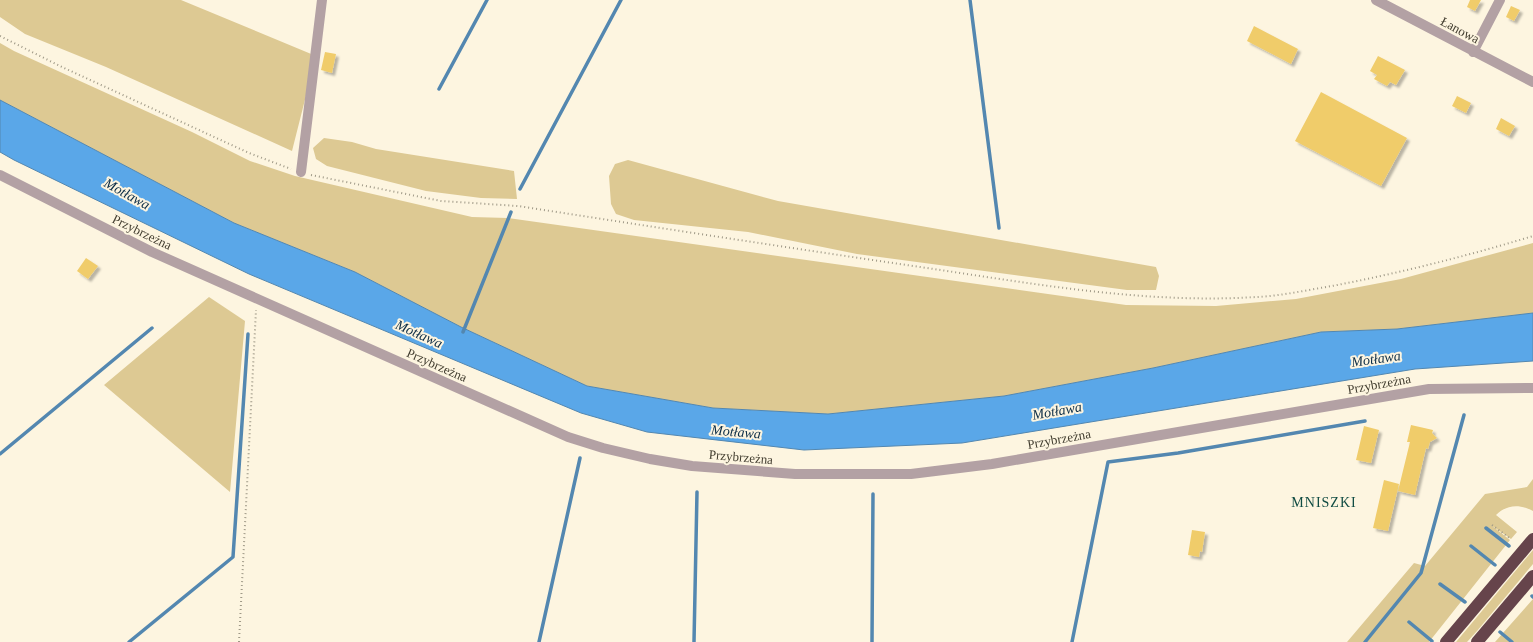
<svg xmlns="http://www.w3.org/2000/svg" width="1533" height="642" font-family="'Times New Roman',serif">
  <defs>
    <filter id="shadow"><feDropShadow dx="3" dy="3" stdDeviation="1" flood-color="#0004"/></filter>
  </defs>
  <rect width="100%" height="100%" fill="#fdf5e0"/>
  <!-- green -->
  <path fill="#ddc993" d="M0 0H181L316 56 292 151 106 67 25 34 0 17Z
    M0 43 14 51 192 132 250 161 295 176 472 217 508 218 1126 305 1216 306 1296 299 1401 279 1533 243V313L1397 329 1321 332 1153 368 1004 396 828 414 713 408 587 386 461 327 355 272 234 223 0 100Z
    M324 138 352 142 376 149 514 171 517 199 481 198 426 191 327 166 316 159 313 148Z
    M628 160 778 201 1156 267 1159 276 1156 290H1127L857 254 748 232 634 220 616 214 611 204 609 176 615 164Z
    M209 297 245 321 230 492 104 385Z
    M1533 479V511C1520 504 1507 504 1496 515L1517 532 1511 539 1491 525 1510 540 1429 642H1347L1414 563 1425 566 1485 494 1527 487Z
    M1533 550V564L1477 631 1467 642H1456Z
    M1533 599V642H1495Z"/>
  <!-- water -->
  <path fill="#5aa7e8" stroke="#5387b0" d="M0 100 234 223 355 272 461 327 587 386 713 408 828 414 1004 396 1153 368 1321 332 1397 329 1533 313V361L1415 369 962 443 804 450 647 432 581 413 249 274 14 160 0 152Z"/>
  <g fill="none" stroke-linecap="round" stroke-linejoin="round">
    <!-- stream -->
    <path stroke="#5387b0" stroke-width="3.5" d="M970 0 999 228
      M439 89 487 0
      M520 189 621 0
      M463 332 511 212
      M0 454 152 328
      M1486 528 1509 546
      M1471 546 1495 565
      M1440 584 1465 602
      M1532 596 1533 597
      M1409 622 1432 641
      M1500 632 1512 642
      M129 642 233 557 248 334
      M539 642 580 458
      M694 642 697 492
      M872 642 873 494
      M1072 642 1108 462 1178 453 1365 421
      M1365 642 1421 573 1464 415"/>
  </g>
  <!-- building -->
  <path fill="#f0cc6b" filter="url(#shadow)" d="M1470 0H1481L1475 11 1467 7Z
    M1511 6 1520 10 1514 21 1506 17Z
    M1254 26 1298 49 1291 64 1247 41Z
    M325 52 336 54 332 73 321 70Z
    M1378 56 1405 70 1396 85 1390 82 1387 86 1374 79 1377 75 1370 71Z
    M1321 92 1407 138 1381 186 1295 141Z
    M1457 96 1471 103 1466 113 1452 106Z
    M1501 118 1515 126 1509 136 1496 129Z
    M86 258 98 266 88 279 77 271Z
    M1411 425 1433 430 1432 433 1437 438 1430 442 1428 449 1426 448 1415 495 1398 491 1410 442H1407Z
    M1364 426 1379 430 1371 463 1356 460Z
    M1384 480 1399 484 1388 531 1373 528Z
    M1192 530 1205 532 1202 552 1200 551 1199 557 1188 555Z"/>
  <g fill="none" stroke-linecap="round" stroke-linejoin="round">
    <!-- path -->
    <path stroke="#9f9987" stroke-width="2" stroke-dasharray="1 3" stroke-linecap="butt" d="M0 36 62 67 249 153 291 169
      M311 175 441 201 518 206C654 227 790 248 927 268 1035 284 1146 304 1256 297 1281 296 1307 290 1332 286 1400 273 1467 256 1533 236
      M1492 525 1511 539
      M239 642 256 310"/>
    <!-- minor -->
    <path stroke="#b3a1a4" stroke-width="10" d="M1376 0 1533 82
      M1473 52 1500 0
      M301 172 322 0
      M0 175 152 252 568 437 603 448 650 459 692 466 795 474H911L992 464 1429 389 1533 388"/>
    <!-- highway -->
    <path stroke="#66444b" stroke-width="12" d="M1446 642 1533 539
      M1477 642 1533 576"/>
  </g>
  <g text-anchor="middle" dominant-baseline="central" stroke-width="4" stroke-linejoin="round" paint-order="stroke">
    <!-- street labels -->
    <g font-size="13" fill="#423d2f" stroke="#fdf5e0">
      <text transform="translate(1460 30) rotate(28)">Łanowa</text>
      <text transform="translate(142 232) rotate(26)">Przybrzeżna</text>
      <text transform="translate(437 365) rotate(24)">Przybrzeżna</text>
      <text transform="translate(1379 384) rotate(-10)">Przybrzeżna</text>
      <text transform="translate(1059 439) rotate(-10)">Przybrzeżna</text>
      <text transform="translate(741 457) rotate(5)">Przybrzeżna</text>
    </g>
    <!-- water labels -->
    <g font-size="14" font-style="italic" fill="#0b2c46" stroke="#fdf5e0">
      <text transform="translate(127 194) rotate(29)">Motława</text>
      <text transform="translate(419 334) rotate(24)">Motława</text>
      <text transform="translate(1376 359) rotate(-8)">Motława</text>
      <text transform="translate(1057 411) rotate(-10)">Motława</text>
      <text transform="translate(736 432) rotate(5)">Motława</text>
    </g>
    <!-- neighbourhood labels -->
    <g font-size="14" letter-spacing="1" fill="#114c43" stroke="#fdf5e0">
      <text x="1324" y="502">MNISZKI</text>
    </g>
  </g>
</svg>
